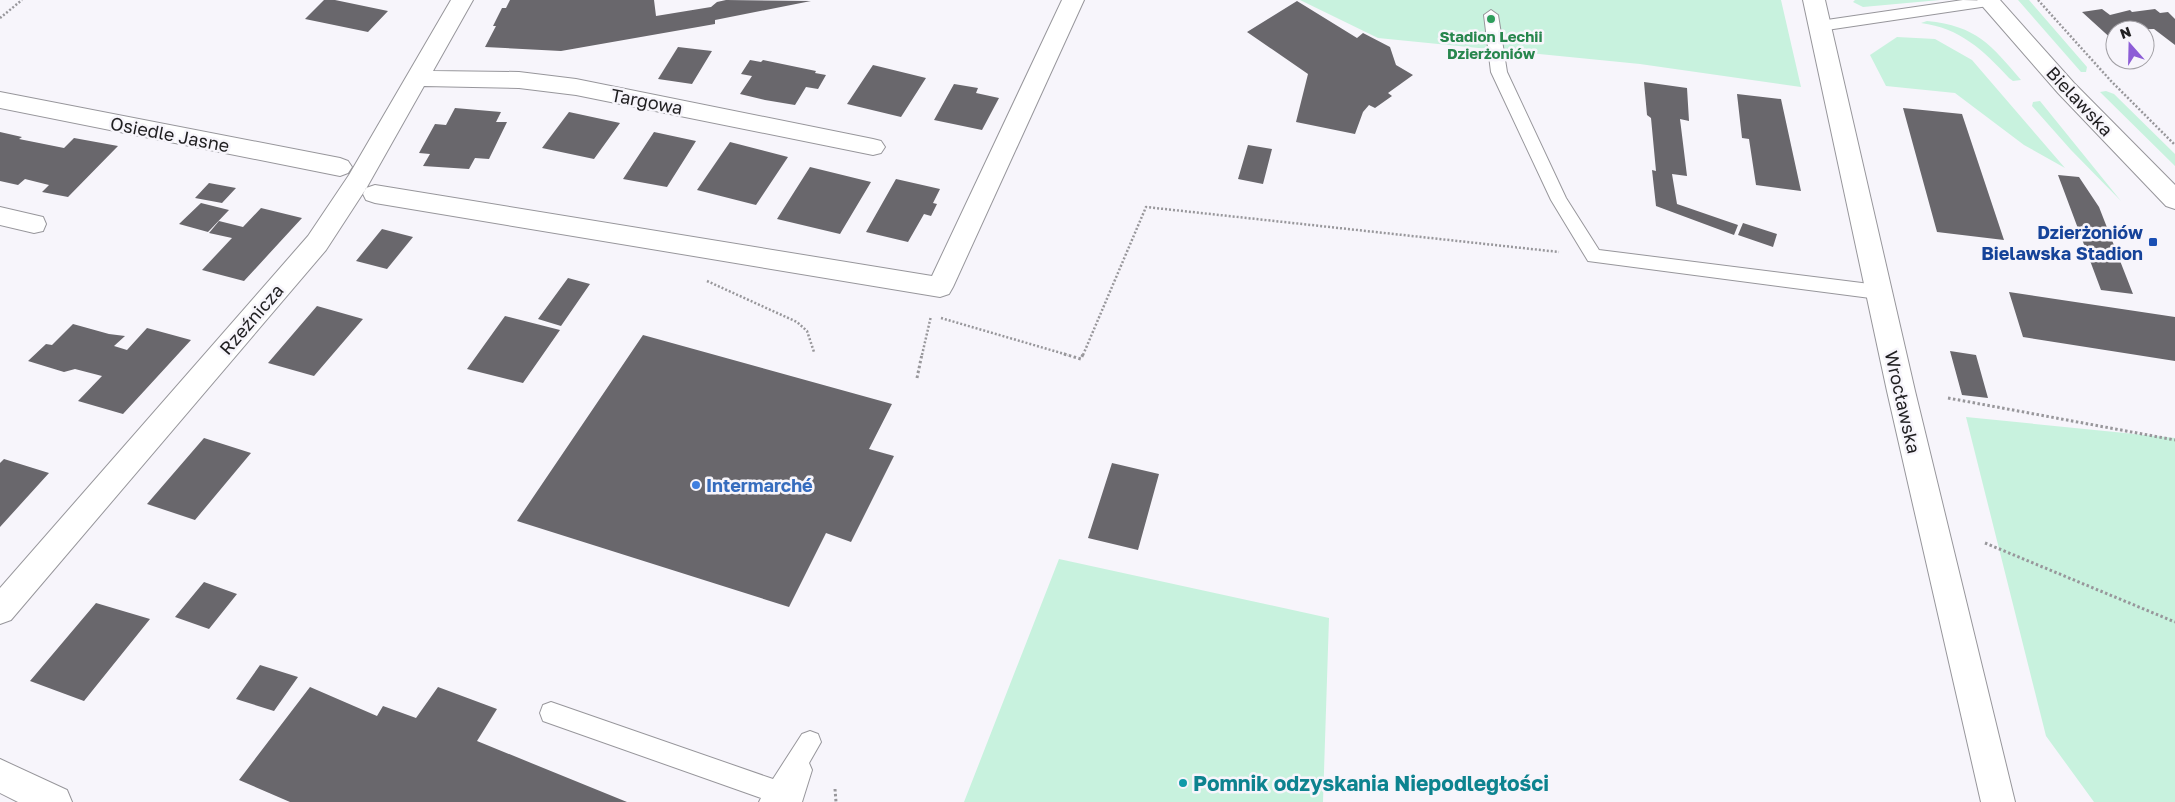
<svg xmlns="http://www.w3.org/2000/svg" width="2175" height="802" font-family="'Golos Text',sans-serif">
  <rect width="100%" height="100%" fill="#f7f5fb"/>
  <!-- green -->
  <path fill="#c8f2de" d="M1300 0H1781L1801 87 1640 64 1378 38Z
    M1855 0H1940L1863 7 1853 2Z
    M2018 0H2029L2087 67 2086 72H2081Z
    M1927 21C1977 26 1991 45 2021 80L2013 81 2009 78C1983 50 1960 28 1921 23Z
    M1897 37 1935 39 1972 60 2065 168 2024 145 1955 93 1886 86 1870 55Z
    M2106 91 2114 94 2175 154V166L2100 92Z
    M2040 101 2121 201 2071 150 2032 106 2033 102Z
    M1966 417 2175 438V802H2094L2046 736Z
    M1059 559 1329 618 1323 802H964Z"/>
  <!-- building -->
  <path fill="#69676c" d="M324 0H335L388 11 368 32 305 19Z
    M510 0H654L656 16 711 7 717 2 726 0 811 1 715 20V24L561 51 485 47 496 26H493L502 8H506Z
    M1297 1 1357 38 1363 33 1390 47 1396 65 1413 75 1388 93 1392 96 1375 108 1369 105 1363 112 1355 134 1296 122 1308 74 1247 32Z
    M2102 9 2110 15 2130 10 2132 12 2155 9 2160 13 2168 12 2175 19V45L2154 29 2115 30V42L2082 12Z
    M678 47 712 51 692 84 658 79Z
    M750 60 761 62 763 60 816 71 815 73 826 75 818 89 806 87 795 105 765 100 740 94 752 76 741 74Z
    M873 65 926 78 901 117 847 104Z
    M1644 82 1687 88 1689 121 1680 119 1687 176 1672 174 1677 204 1738 225 1734 235 1656 206 1652 170 1656 171 1651 118 1647 115Z
    M954 84 978 88 976 93 999 98 982 130 934 120Z
    M1737 94 1781 99 1801 191 1756 185 1749 139 1742 138Z
    M455 108 501 112 496 122H507L489 159 475 158 469 169 423 166 430 154 419 153 435 124 446 125Z
    M1903 108 1962 114 2004 240 1937 232Z
    M569 112 620 123 594 159 542 148Z
    M0 132 22 137 19 139 64 148 74 138 118 146 68 197 42 192 49 185 25 179 18 185 0 181Z
    M654 132 696 141 667 187 623 179Z
    M730 142 788 157 756 205 697 190Z
    M1248 145 1272 149 1263 184 1238 179Z
    M810 167 871 182 840 234 777 219Z
    M2058 175 2079 177 2099 207 2133 294 2101 290Z
    M896 179 940 189 933 203 937 204 931 216 924 214 908 242 866 232Z
    M209 183 236 188 222 203 195 198Z
    M201 203 229 210 208 232 179 224Z
    M261 208 302 218 244 281 202 270 232 238 209 233 219 221 243 227Z
    M1743 223 1777 234 1773 247 1738 235Z
    M382 229 413 237 387 269 356 261Z
    M568 278 590 284 561 326 538 319Z
    M2009 292 2175 317V361L2023 337Z
    M317 306 363 319 314 376 268 363Z
    M505 316 560 330 523 383 467 369Z
    M73 324 109 334 125 336 114 346 127 350 147 328 191 340 123 414 78 401 102 376 75 369 64 372 28 361 46 344 52 345Z
    M643 335 892 404 869 449 894 456 851 542 826 533 789 607 517 521Z
    M1950 351 1976 355 1988 398 1962 395Z
    M204 438 251 453 195 520 147 504Z
    M4 459 49 473 0 527V463Z
    M1112 463 1159 474 1138 550 1088 538Z
    M204 582 237 594 209 629 175 617Z
    M96 603 150 619 84 701 30 681Z
    M260 665 298 677 274 711 236 699Z
    M310 687 377 716 383 706 416 718 438 687 497 709 477 741 627 802H290L239 780Z"/>
  <g fill="none" stroke-linecap="round" stroke-linejoin="round">
    <!-- lane casing -->
    <g stroke="#97969b" stroke-width="2">
      <path id="lane" d="M1963 0 1995 1 1988 6 1820 31 1813 26 1820 21Z
        M1491 10 1498 15 1507 72 1566 198 1599 250 1878 285 1884 287 1887 292 1884 297 1878 299 1588 261 1551 200 1491 72 1484 15Z
        M551 702 773 779 802 734 810 731 818 734 821 742 809 763 812 770 802 802H759L761 798 543 721 540 713 543 705Z"/>
    </g>
    <!-- street casing -->
    <g stroke="#97969b" stroke-width="2">
      <path id="street" d="M451 0H473L433 71 519 72 576 79 873 139 881 141 885 147 881 153 873 155 576 95 519 88 424 86 367 187 326 250 11 620 0 624V588L308 236 349 175Z
        M1062 0H1084L953 287 949 294 940 297 375 203 366 200 363 194 366 188 375 185 932 276Z
        M1803 0H1825L1915 391 2015 802H1981L1887 391Z
        M0 92 340 158 348 161 352 167 348 173 340 176 0 108Z
        M0 207 43 217 46 224 43 231 34 233 0 225Z"/>
    </g>
    <!-- secondary casing -->
    <g stroke="#97969b" stroke-width="2">
      <path id="secondary" d="M1977 0H2000L2074 83 2175 185V209L2166 206 2058 93Z
        M0 759 67 790 72 802H18L0 793Z"/>
    </g>
    <!-- path-far1 -->
    <path stroke="#98979b" stroke-width="2.5" stroke-dasharray="2 2" stroke-linecap="butt" d="M2038 0 2111 81 2175 145
      M0 18 22 0
      M707 281 797 322 807 331 814 352
      M941 318 1068 355
      M922 355 931 316
      M1083 355 1146 207 1559 252"/>
    <!-- path -->
    <path stroke="#98979b" stroke-width="3" stroke-dasharray="2.5 2.5" stroke-linecap="butt" d="M1064 354 1081 359 1083 354
      M917 378 922 354
      M1948 398 2175 440
      M1985 543 2175 622
      M835 789 836 802"/>
    <!-- lane -->
    <use href="#lane" fill="#fff" fill-rule="evenodd"/>
    <!-- street -->
    <use href="#street" fill="#fff" fill-rule="evenodd"/>
    <!-- secondary -->
    <use href="#secondary" fill="#fff" fill-rule="evenodd"/>
  </g>
  <!-- markers -->
  <circle fill="#2e9e5b" stroke="#f7f5fb" stroke-width="2" cx="1491" cy="19" r="5"/>
  <rect fill="#1a4fb4" stroke="#f7f5fb" stroke-width="2" x="2148" y="237" width="10" height="10" rx="2.5"/>
  <circle fill="#3f7fe0" stroke="#f7f5fb" stroke-width="2" cx="696" cy="485" r="5"/>
  <circle fill="#0f9aa8" stroke="#f7f5fb" stroke-width="2" cx="1183" cy="783" r="5"/>
  <g text-anchor="middle" dominant-baseline="central" stroke-width="5" stroke-linejoin="round" paint-order="stroke">
    <!-- far-leisure labels -->
    <g font-size="15" font-weight="bold" fill="#27864d" stroke="#f7f5fb">
      <text x="1491" y="36">Stadion Lechii<tspan x="1491" dy="17">Dzierżoniów</tspan></text>
    </g>
    <!-- street labels -->
    <g font-size="18" fill="#201f21" stroke="#f7f5fb">
      <text transform="translate(647 101) rotate(11)">Targowa</text>
      <text transform="translate(2080 101) rotate(47)">Bielawska</text>
      <text transform="translate(170 134) rotate(11)">Osiedle Jasne</text>
      <text transform="translate(251 319) rotate(-49)">Rzeźnicza</text>
      <text transform="translate(1903 402) rotate(77)">Wrocławska</text>
    </g>
    <!-- transit labels -->
    <g font-size="18" font-weight="bold" fill="#164399" stroke="#f7f5fb" text-anchor="end">
      <text x="2143" y="232">Dzierżoniów<tspan x="2143" dy="21">Bielawska Stadion</tspan></text>
    </g>
    <!-- shop labels -->
    <g font-size="18" font-weight="bold" fill="#366cbe" stroke="#f7f5fb" text-anchor="start">
      <text x="706" y="485">Intermarché</text>
    </g>
    <!-- near-culture labels -->
    <g font-size="21" font-weight="bold" fill="#0d838f" stroke="#f7f5fb" text-anchor="start">
      <text x="1193" y="783">Pomnik odzyskania Niepodległości</text>
    </g>
  </g>
  <!-- north arrow -->
  <g transform="translate(2130 45) rotate(340)"><circle r="24" fill="#f7f5fb" stroke="#a19fa4"/>
  <path d="M0-4L9 19L0 12L-9 19Z" fill="#8d5dd6"/>
  <text y="-8" font-size="14" font-weight="bold" text-anchor="middle" fill="#201f21">N</text>
  </g>
</svg>
